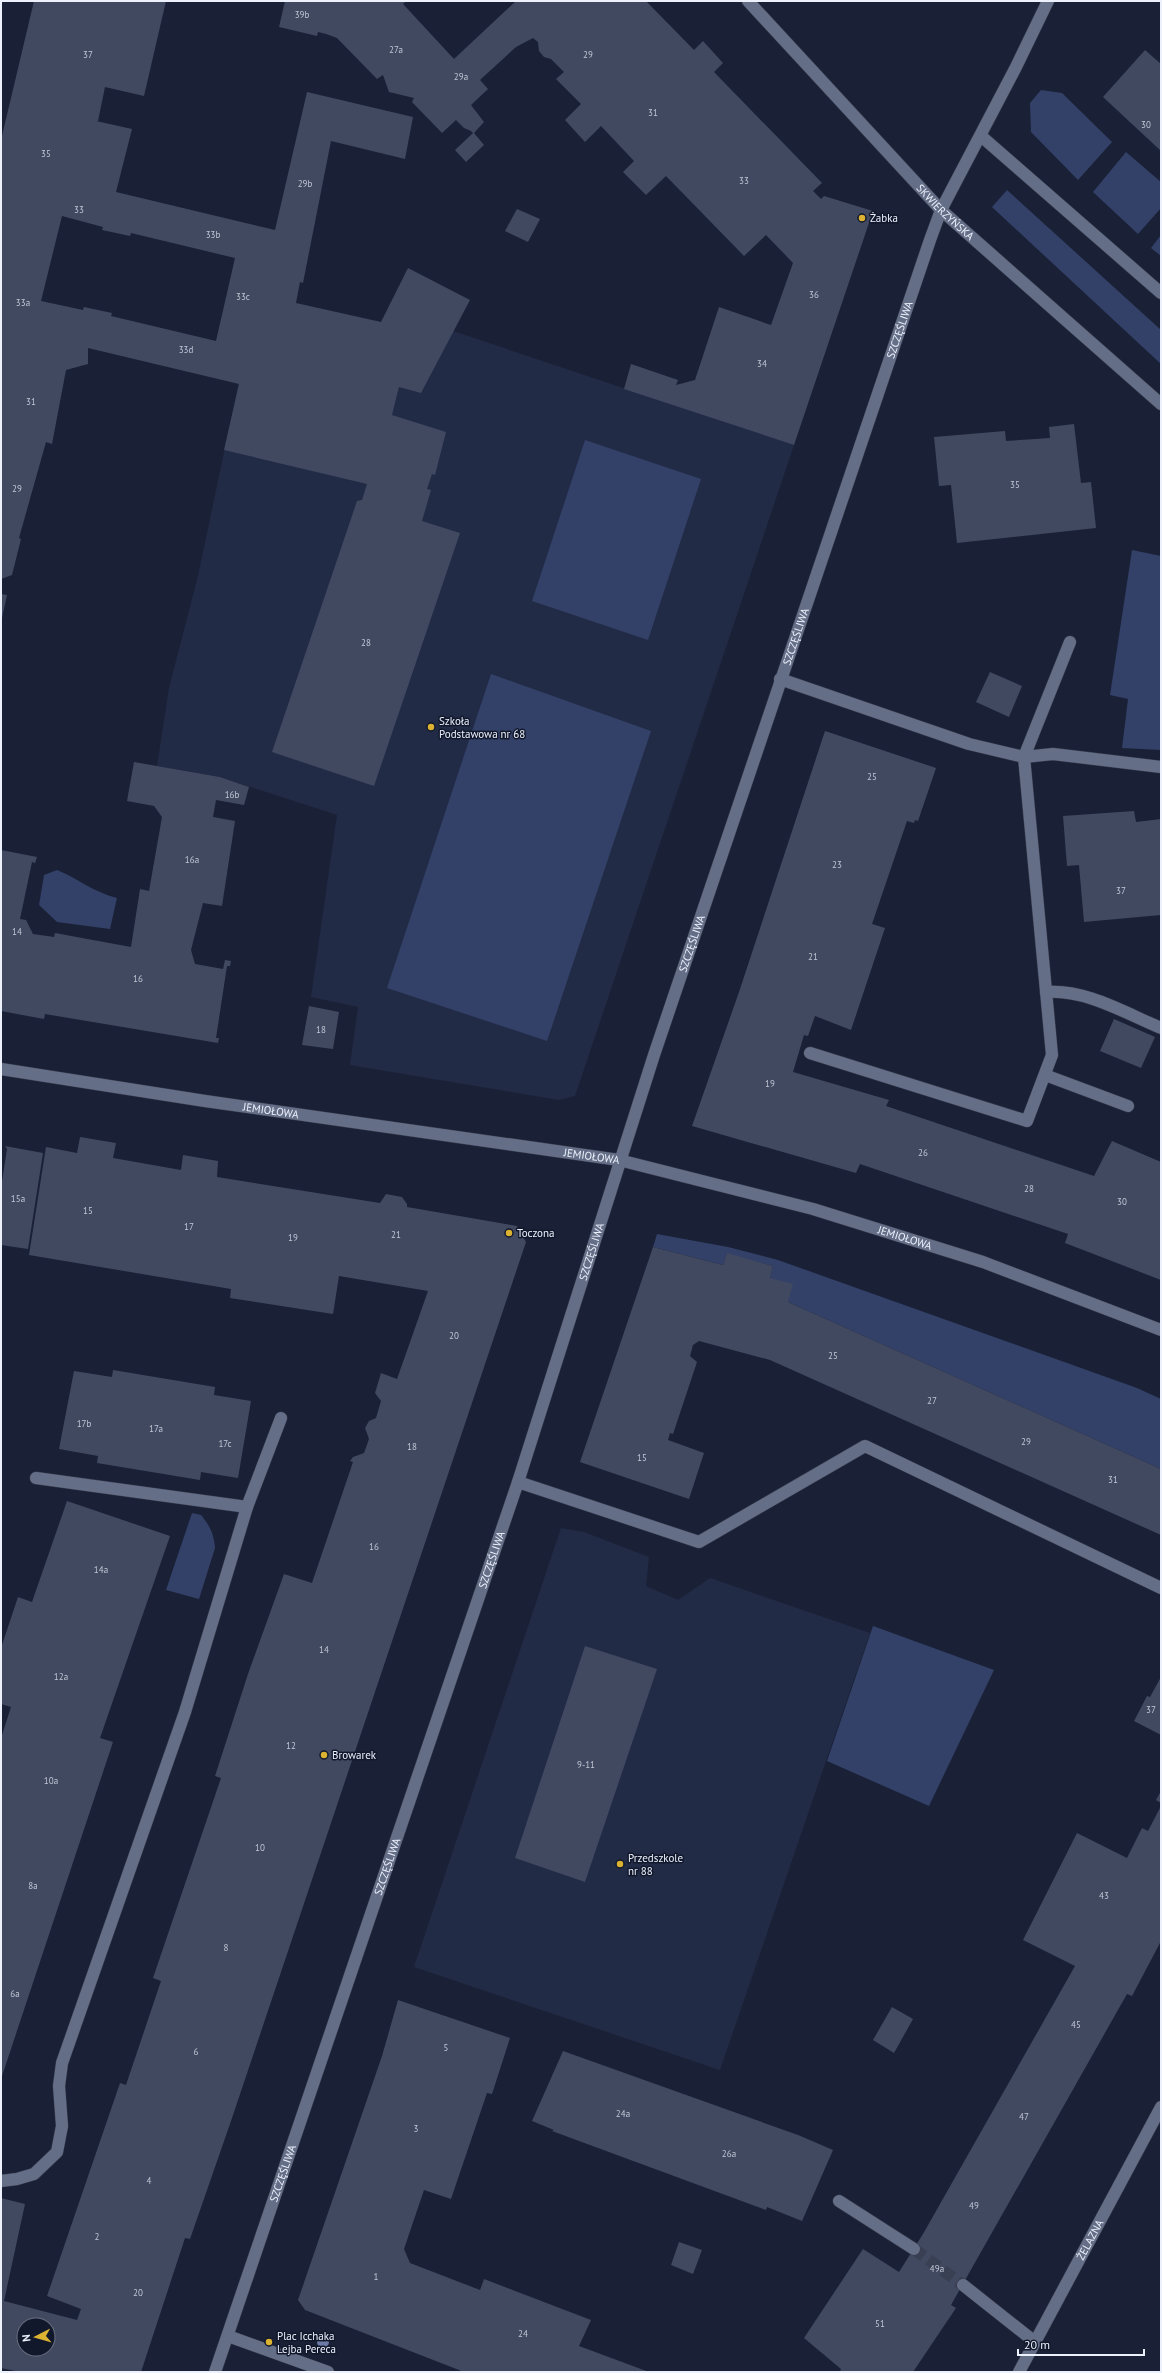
<svg xmlns="http://www.w3.org/2000/svg" width="1162" height="2373" font-family="'PT Sans',sans-serif">
  <rect width="100%" height="100%" fill="#1a2136"/>
  <!-- built -->
  <path fill="#222b46" d="M453 331 794 445 575 1096 559 1100 350 1065 358 1007 311 997 337 815 220 777 157 766 169 688 198 576 242 367 395 403 399 387Z
    M561 1528 584 1532 649 1557 646 1586 678 1600 710 1578 870 1633 720 2070 414 1967Z"/>
  <!-- green -->
  <path fill="#334068" d="M1041 90 1062 93 1112 142 1078 180 1031 132 1030 103Z
    M1126 152 1161 182V208L1138 234 1093 192Z
    M1007 190 1161 330V364L992 207Z
    M1161 235V256L1151 248Z
    M585 440 701 479 648 640 532 601Z
    M1132 550 1161 556V750L1122 748 1128 699 1110 695Z
    M491 674 651 731 547 1041 387 988Z
    M57 870C79 879 93 892 117 898L110 929 57 922 39 905 44 875Z
    M657 1234 728 1247 778 1260 1137 1388 1161 1399V1469L788 1302 770 1278 773 1266 727 1254 723 1265 653 1247Z
    M192 1513 201 1515C210 1526 214 1534 215 1548L199 1599 166 1590Z
    M873 1626 994 1670 929 1806 827 1761Z"/>
  <!-- building -->
  <path fill="#414961" fill-rule="evenodd" d="M34 1H166L144 96 105 87 98 121H96L132 129 116 192 275 230 307 92 413 117 405 159 331 141 303 283 300 282 296 303 381 322 408 268 470 300 421 393 399 387 392 415 446 432 435 475 432 474 427 489 431 490 422 521 460 533 374 786 272 752 357 501 362 500 367 484 224 450 239 384 88 348V364L66 370 52 444 46 442 19 538 21 539 12 575 1 579V140ZM62 216 103 227 102 230 130 236 131 233 235 258 216 341 111 316 112 313 84 307 83 310 41 301Z
    M285 1H406L403 4 454 59 516 1H646L694 50 703 41 723 63 714 72 822 183 813 191 821 199 824 196 873 211 794 445 624 389 631 364 678 380 676 385 695 380 719 307 771 325 793 263 766 235 744 256 666 176 646 195 623 172 634 161 601 126 585 142 565 120 581 104 556 79 564 72 551 59 544 57 539 51 538 42 533 38 516 47 480 80 488 89 471 105 484 122 474 133 484 145 466 162 455 150 473 133 471 131 464 128 456 120 442 133 412 102 414 98 389 92 383 75 377 79 337 38 326 34 318 32 317 36 279 27Z
    M1145 50 1161 64V151L1103 97Z
    M517 209 540 219 528 242 505 231Z
    M1074 424 1081 483 1091 482 1096 528 957 543 951 485 939 486 934 437 1005 431 1006 441 1050 438 1049 427Z
    M1 594 7 595 2 618H1Z
    M990 672 1022 686 1009 717 976 702Z
    M825 731 936 768 918 821 915 820 914 823 907 821 872 924 885 928 851 1030 815 1016 808 1036 804 1035 793 1072 889 1100 886 1106 1094 1176 1112 1141 1161 1162V1280L1065 1243 1068 1234 860 1164 856 1173 692 1126 739 992Z
    M134 762 220 777 249 787 244 805 216 800 213 817 235 821 222 906 203 903 191 950 195 964 223 969 225 960 231 961 230 966H227L216 1038H219L218 1043 45 1014 44 1019 1 1011V850L37 857 35 863 32 862 20 919 26 920 33 934 54 937 55 933 131 947 140 889 149 891 162 817 154 806 127 801Z
    M1134 811 1136 822 1161 819V915L1084 922 1079 865 1067 866 1063 816Z
    M309 1006 339 1012 333 1049 302 1045Z
    M1114 1019 1155 1037 1141 1068 1100 1051Z
    M80 1137 116 1143 113 1158 181 1170 183 1155 218 1161 217 1177 380 1203 386 1194 402 1197 407 1204V1207L517 1226 526 1242 231 2121 190 2239 185 2238 141 2372H20L1 2368V2198L25 2204 4 2301 77 2320 81 2309 47 2296 120 2083 126 2085 161 1981 153 1978 221 1778 215 1776 248 1674 284 1574 312 1583 353 1462 350 1461 353 1457 364 1453 369 1439 365 1428 369 1421 376 1418 381 1401 375 1393 381 1373 397 1379 428 1291 339 1276 333 1314 230 1298 231 1289 29 1255 46 1147 77 1153ZM24 2325H48V2349H24Z
    M5 1146 43 1153 28 1249 1 1245V1188L7 1149Z
    M653 1247 723 1265 727 1253 773 1266 770 1278 793 1284 788 1302 1161 1469V1535L770 1360 699 1341 693 1345 690 1356 697 1362 673 1434 670 1433 668 1440 704 1453 689 1499 580 1462Z
    M113 1370 215 1387 214 1395 251 1401 238 1478 201 1472 200 1480 97 1463 98 1456 59 1449 74 1371 112 1377Z
    M67 1501 170 1536 100 1738 113 1742 1 2079V1738L11 1707 1 1704V1648L18 1597 32 1602Z
    M585 1646 657 1669 585 1882 515 1858Z
    M1161 1677V1735L1134 1721 1147 1696 1150 1697Z
    M1161 1791V1803L1156 1800Z
    M1161 1806V1941L1132 1996 1127 1994 951 2305 956 2308 913 2372H840L841 2369 804 2338 863 2249 899 2272 923 2234 1075 1966 1023 1940 1077 1833 1127 1858 1142 1828 1148 1831Z
    M398 2000 510 2038 492 2094 487 2093 451 2199 424 2190 404 2249 410 2263 480 2290 484 2279 591 2320 579 2346 649 2372H464L305 2310 298 2300 382 2056Z
    M892 2007 913 2019 894 2053 873 2040Z
    M563 2051 798 2135 833 2150 802 2221 767 2207 766 2210 552 2131 554 2130 532 2121Z
    M679 2242 702 2250 693 2274 671 2265Z"/>
  <g fill="none" stroke-linecap="round" stroke-linejoin="round">
    <!-- minor-tunnel -->
    <path stroke="#3a4054" stroke-width="12" stroke-dasharray="12 6" stroke-linecap="butt" d="M914 2249 963 2285"/>
    <!-- minor casing -->
    <g stroke="#393d4e" stroke-width="13">
      <g id="minor">
        <path id="s1" d="M748 1 941 210 1161 404"/>
        <path d="M981 136 1161 293"/>
        <path d="M1070 642 1024 757 1053 754 1161 767"/>
        <path d="M780 679 969 744 1024 757 1052 1055 1027 1121 810 1053"/>
        <path d="M1046 992C1086 989 1125 1013 1161 1028"/>
        <path id="s2" d="M1 1069 205 1101 619 1160 813 1209 983 1262 1161 1330"/>
        <path d="M1045 1075 1128 1106"/>
        <path d="M36 1478 247 1507"/>
        <path d="M518 1482 699 1542 865 1446 1161 1588"/>
        <path d="M1 2181 17 2179 34 2174 57 2152 62 2126 59 2086 62 2063 185 1712 247 1507 281 1418"/>
        <path d="M839 2201 914 2249"/>
        <path d="M963 2285 1035 2342"/>
        <path d="M228 2336 328 2372"/>
        <path id="s3" d="M215 2372 518 1482 654 1055 930 240 941 210 1016 67 1048 1"/>
        <path id="s4" d="M1019 2372 1161 2107"/>
      </g>
    </g>
    <!-- minor -->
    <use href="#minor" stroke="#646e87" stroke-width="12"/>
  </g>
  <!-- trees -->
  <circle fill="#6c7ba5" cx="323" cy="2342" r="6"/>
  <!-- markers -->
  <g fill="#dcb233" stroke="#11182c" stroke-width="1.5">
    <circle cx="862" cy="218" r="4"/>
    <circle cx="431" cy="727" r="4"/>
    <circle cx="509" cy="1233" r="4"/>
    <circle cx="324" cy="1755" r="4"/>
    <circle cx="620" cy="1864" r="4"/>
    <circle cx="269" cy="2342" r="4"/>
  </g>
  <g text-anchor="middle" dominant-baseline="central" stroke-width="3" stroke-linejoin="round" paint-order="stroke">
    <!-- number labels -->
    <g font-size="9" fill="#c1c7d5">
      <text x="302" y="14">39b</text>
      <text x="396" y="49">27a</text>
      <text x="88" y="54">37</text>
      <text x="588" y="54">29</text>
      <text x="461" y="76">29a</text>
      <text x="653" y="112">31</text>
      <text x="1146" y="124">30</text>
      <text x="46" y="153">35</text>
      <text x="744" y="180">33</text>
      <text x="305" y="183">29b</text>
      <text x="79" y="209">33</text>
      <text x="213" y="234">33b</text>
      <text x="814" y="294">36</text>
      <text x="243" y="296">33c</text>
      <text x="23" y="302">33a</text>
      <text x="186" y="349">33d</text>
      <text x="762" y="363">34</text>
      <text x="31" y="401">31</text>
      <text x="1015" y="484">35</text>
      <text x="17" y="488">29</text>
      <text x="366" y="642">28</text>
      <text x="872" y="776">25</text>
      <text x="232" y="794">16b</text>
      <text x="192" y="859">16a</text>
      <text x="837" y="864">23</text>
      <text x="1121" y="890">37</text>
      <text x="17" y="931">14</text>
      <text x="813" y="956">21</text>
      <text x="138" y="978">16</text>
      <text x="321" y="1029">18</text>
      <text x="770" y="1083">19</text>
      <text x="923" y="1152">26</text>
      <text x="1029" y="1188">28</text>
      <text x="18" y="1198">15a</text>
      <text x="1122" y="1201">30</text>
      <text x="88" y="1210">15</text>
      <text x="189" y="1226">17</text>
      <text x="396" y="1234">21</text>
      <text x="293" y="1237">19</text>
      <text x="454" y="1335">20</text>
      <text x="833" y="1355">25</text>
      <text x="932" y="1400">27</text>
      <text x="84" y="1423">17b</text>
      <text x="156" y="1428">17a</text>
      <text x="1026" y="1441">29</text>
      <text x="225" y="1443">17c</text>
      <text x="412" y="1446">18</text>
      <text x="642" y="1457">15</text>
      <text x="1113" y="1479">31</text>
      <text x="374" y="1546">16</text>
      <text x="101" y="1569">14a</text>
      <text x="324" y="1649">14</text>
      <text x="61" y="1676">12a</text>
      <text x="1151" y="1709">37</text>
      <text x="291" y="1745">12</text>
      <text x="586" y="1764">9-11</text>
      <text x="51" y="1780">10a</text>
      <text x="260" y="1847">10</text>
      <text x="33" y="1885">8a</text>
      <text x="1104" y="1895">43</text>
      <text x="226" y="1947">8</text>
      <text x="15" y="1993">6a</text>
      <text x="1076" y="2024">45</text>
      <text x="446" y="2047">5</text>
      <text x="196" y="2051">6</text>
      <text x="623" y="2113">24a</text>
      <text x="1024" y="2116">47</text>
      <text x="416" y="2128">3</text>
      <text x="729" y="2153">26a</text>
      <text x="149" y="2180">4</text>
      <text x="974" y="2205">49</text>
      <text x="97" y="2236">2</text>
      <text x="937" y="2268">49a</text>
      <text x="376" y="2276">1</text>
      <text x="138" y="2292">20</text>
      <text x="880" y="2323">51</text>
      <text x="523" y="2333">24</text>
    </g>
    <!-- street labels -->
    <g font-size="11" fill="#ecf1fc" stroke="#11182c">
      <text stroke="none"><textPath href="#s1" startOffset="289">SKWIERZYŃSKA</textPath></text>
      <text stroke="none"><textPath href="#s3" startOffset="2154">SZCZĘŚLIWA</textPath></text>
      <text stroke="none"><textPath href="#s3" startOffset="1830">SZCZĘŚLIWA</textPath></text>
      <text stroke="none"><textPath href="#s3" startOffset="1506">SZCZĘŚLIWA</textPath></text>
      <text stroke="none"><textPath href="#s2" startOffset="273">JEMIOŁOWA</textPath></text>
      <text stroke="none"><textPath href="#s2" startOffset="597">JEMIOŁOWA</textPath></text>
      <text stroke="none"><textPath href="#s2" startOffset="921">JEMIOŁOWA</textPath></text>
      <text stroke="none"><textPath href="#s3" startOffset="1182">SZCZĘŚLIWA</textPath></text>
      <text stroke="none"><textPath href="#s3" startOffset="858">SZCZĘŚLIWA</textPath></text>
      <text stroke="none"><textPath href="#s3" startOffset="534">SZCZĘŚLIWA</textPath></text>
      <text stroke="none"><textPath href="#s3" startOffset="210">SZCZĘŚLIWA</textPath></text>
      <text stroke="none"><textPath href="#s4" startOffset="150">ŻELAZNA</textPath></text>
    </g>
    <!-- poi labels -->
    <g font-size="11" fill="#ecf1fc" stroke="#11182c" text-anchor="start">
      <text x="870" y="218">Żabka</text>
      <text x="439" y="721">Szkoła<tspan x="439" dy="13">Podstawowa nr 68</tspan></text>
      <text x="517" y="1233">Toczona</text>
      <text x="332" y="1755">Browarek</text>
      <text x="628" y="1858">Przedszkole<tspan x="628" dy="13">nr 88</tspan></text>
      <text x="277" y="2336">Plac Icchaka<tspan x="277" dy="13">Lejba Pereca</tspan></text>
    </g>
  </g>
  <!-- border -->
  <rect width="1162" height="2373" fill="none" stroke="#ecf1fc" stroke-width="4"/>
  <!-- north arrow -->
  <g transform="translate(36 2337) rotate(264)"><circle r="19" fill="#11182c" stroke="#696f7f"/>
  <path d="M0-3L7 15L0 10L-7 15Z" fill="#dcb233"/>
  <text y="-6" font-size="11" font-weight="bold" text-anchor="middle" fill="#ecf1fc">N</text>
  </g>
  <!-- scale -->
  <path d="M1018 2349v6h126v-6" fill="none" stroke="#ecf1fc" stroke-width="2"/>
  <text x="1024" y="2349" font-size="12" fill="#ecf1fc" stroke="#11182c" stroke-width="3" paint-order="stroke">20 m</text>
</svg>
